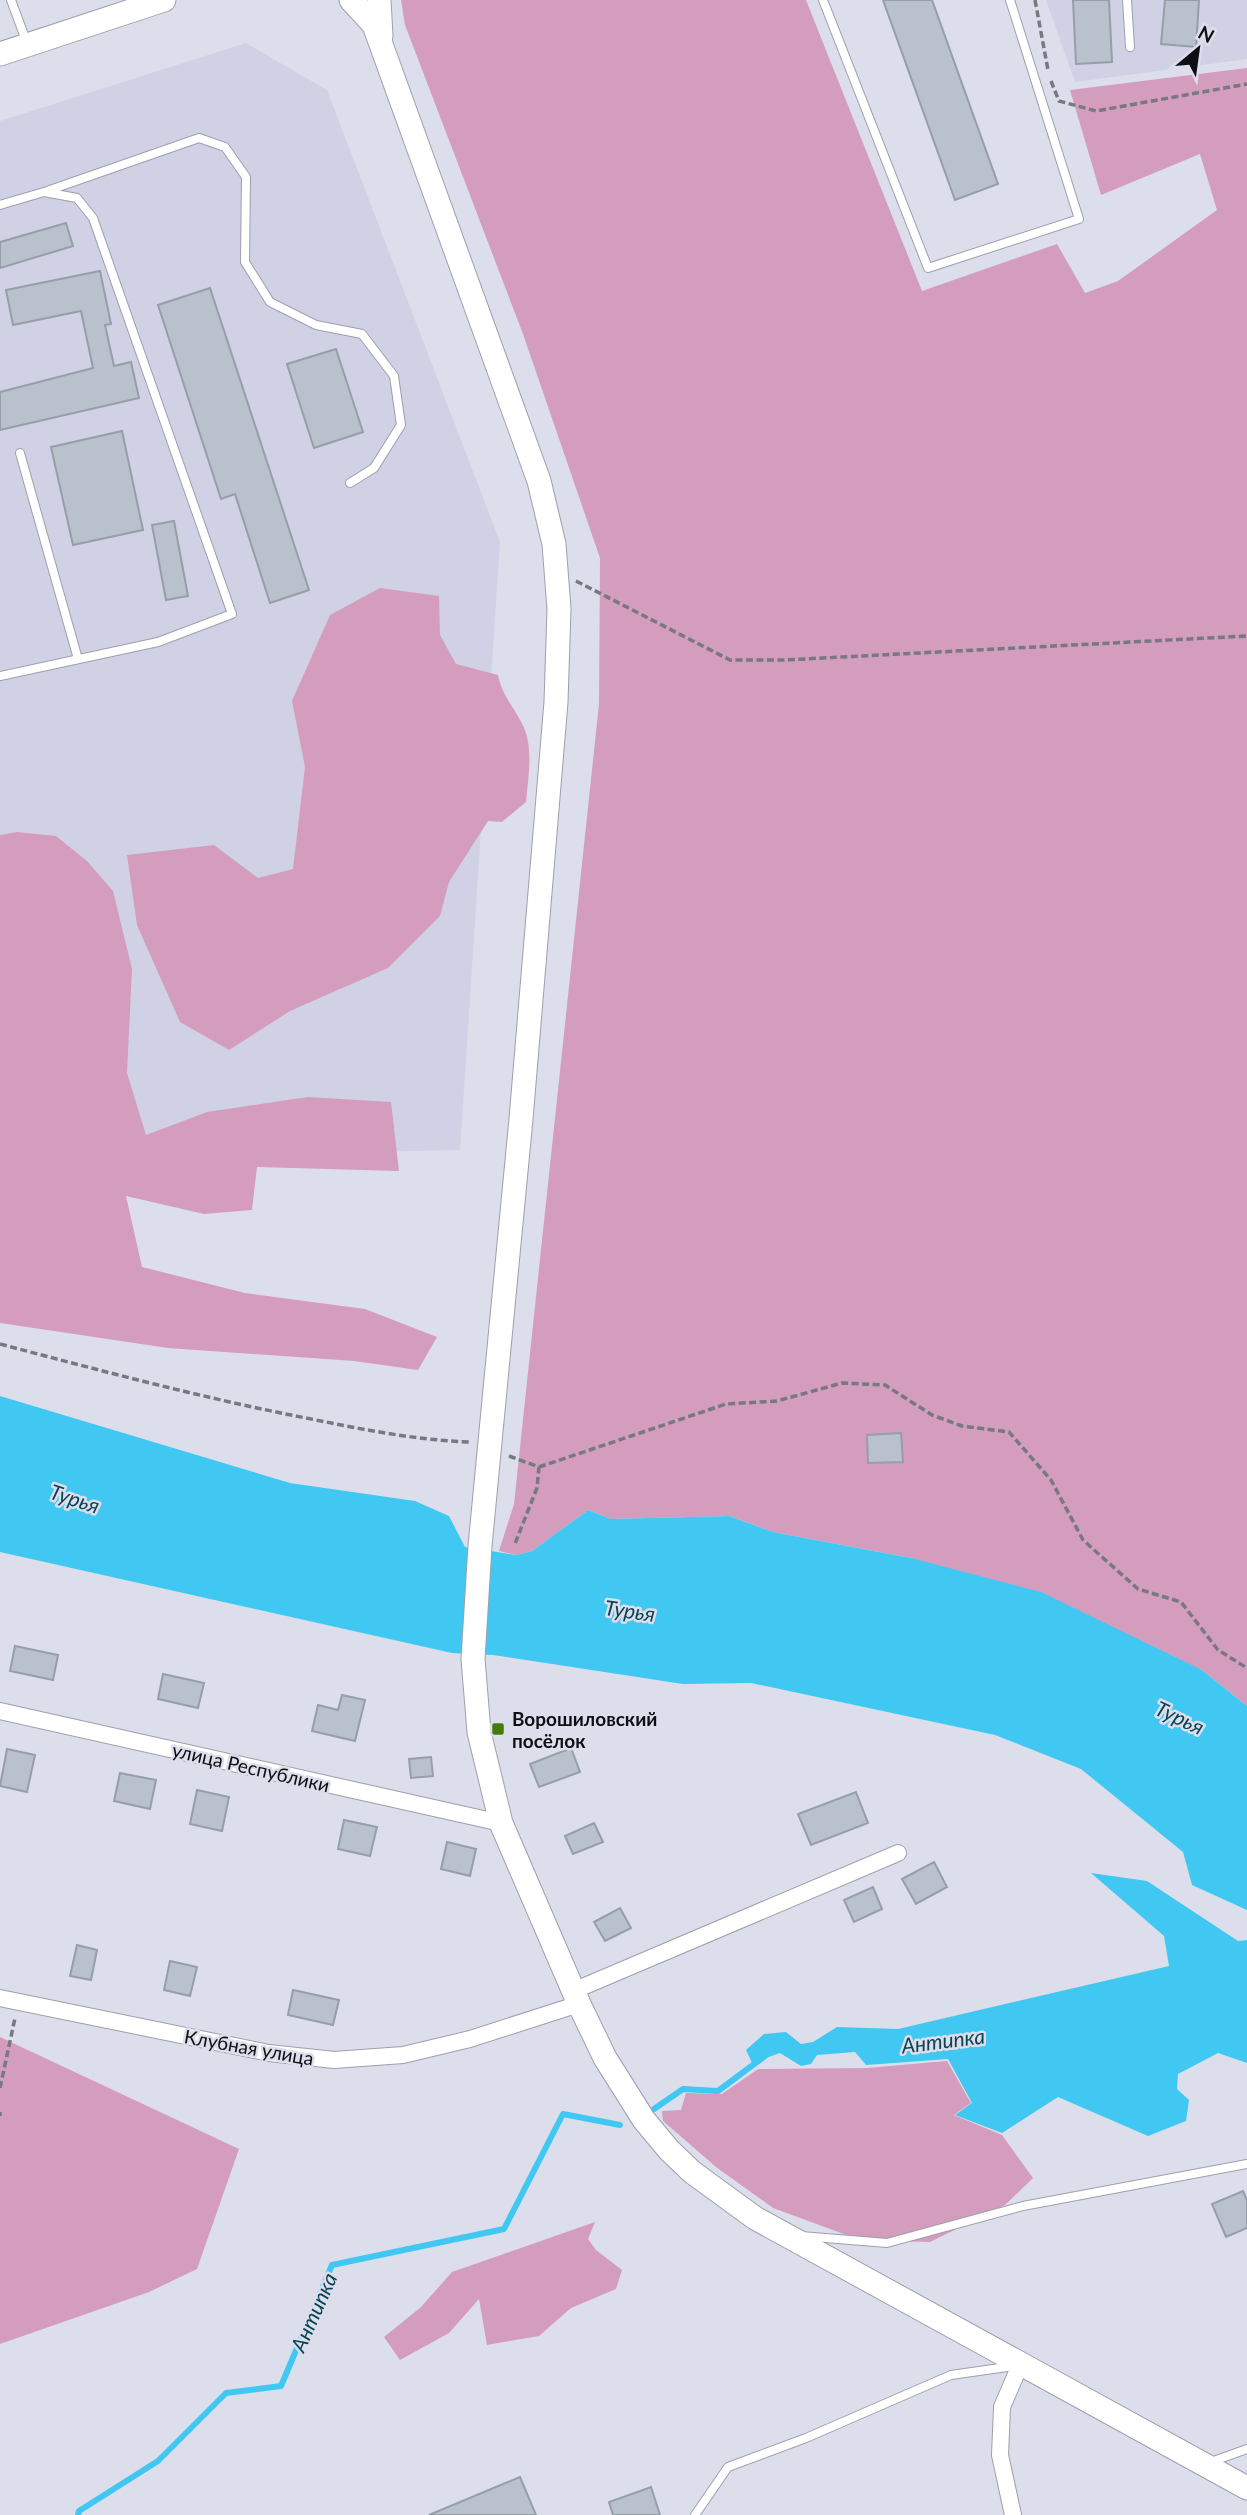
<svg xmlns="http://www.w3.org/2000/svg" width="1247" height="2515" font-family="Lato,sans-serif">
  <rect width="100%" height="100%" fill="#dddeeb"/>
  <!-- built -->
  <path fill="#d0d1e5" d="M1046 0H1247V59L1075 82Z
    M246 43 327 90 500 542 460 1150 0 1159V121Z"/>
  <!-- green -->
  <path fill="#d49dbe" d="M401 0H806L922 291 1057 244 1085 293 1118 281 1217 210 1200 154 1101 195 1070 90 1247 68V1706L1202 1670 911 1558 773 1532 729 1516 611 1519 588 1510 532 1551 516 1555 499 1551 514 1504 599 704 600 558 523 334 405 25Z
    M380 588 439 596 440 635 456 664 498 675C502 697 517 710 525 730 533 752 528 780 526 802L502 822 488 821 449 882 440 916 388 968 290 1011 229 1050 180 1022 137 925 127 855 214 845 258 878 293 869 305 767 292 701 330 615Z
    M17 832 56 836 87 861 113 891 132 969 127 1073 146 1135 207 1112 308 1097 391 1102 399 1171 257 1167 252 1210 204 1214 126 1196 142 1267 245 1293 365 1309 437 1337 418 1370 354 1361 168 1348 0 1323V835Z
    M0 2037 239 2149 197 2269 149 2292 0 2344Z
    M947 2061 971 2103 954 2115 1002 2135 1033 2178 1005 2205 930 2242 860 2240 773 2208 716 2167 663 2121 662 2111 681 2110 686 2093 722 2094 758 2069 867 2068Z
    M595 2222 588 2239 596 2250 622 2270 616 2289 571 2308 539 2336 487 2345 479 2299 449 2333 400 2360 384 2337 421 2307 452 2272Z"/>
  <!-- water -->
  <path fill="#41c8f2" d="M0 1396 290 1483 415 1501 449 1516 465 1547 516 1555 532 1551 588 1510 611 1519 729 1516 773 1532 911 1558 1041 1592 1202 1670 1247 1706V1910L1192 1885 1183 1852 1081 1769 995 1735 751 1683 683 1684 493 1655 452 1653 0 1552Z
    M1091 1873 1147 1881 1238 1941 1247 1940V2063L1218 2053 1178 2074 1177 2089 1189 2100 1186 2121 1148 2136 1058 2097 1002 2133 955 2115 972 2103 948 2059 866 2065 855 2052 817 2055 811 2064 801 2066 780 2053 752 2063 746 2050 764 2034 786 2032 801 2044 813 2042 837 2027 898 2029 1169 1966 1164 1936Z"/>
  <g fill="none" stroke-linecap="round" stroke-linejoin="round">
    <!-- stream -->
    <path stroke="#41c8f2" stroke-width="6" d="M654 2109 683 2089 718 2091 765 2056
      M78 2515 79 2511 158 2461 226 2393 281 2386 332 2265 504 2229 563 2114 620 2125"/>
  </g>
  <!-- building -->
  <path fill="#b9c1cc" stroke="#969ea8" stroke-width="2" d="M883 0H932L998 184 955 200Z
    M1073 0H1109L1112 62 1076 64Z
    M1165 0H1199L1196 47 1161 44Z
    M66 223 73 246 0 268V242Z
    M100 271 111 324 105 325 114 366 131 362 139 398 0 430V392L93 368 81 311 13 325 6 290Z
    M210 288 309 590 270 603 235 494 221 499 158 305Z
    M336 349 363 432 314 448 287 364Z
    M122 431 143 530 73 545 51 447Z
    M174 521 188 596 166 600 152 525Z
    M901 1433 903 1462 868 1463 867 1435Z
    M15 1646 58 1655 53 1680 10 1671Z
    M163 1674 204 1683 198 1708 158 1699Z
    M342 1695 365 1700 355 1741 312 1731 318 1705 338 1710Z
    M571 1748 580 1772 539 1787 530 1764Z
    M7 1749 35 1755 27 1792 0 1786Z
    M431 1757 433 1776 411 1778 409 1759Z
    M120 1773 156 1780 150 1809 114 1801Z
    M197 1790 229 1797 222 1831 190 1824Z
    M856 1792 868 1823 811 1845 798 1814Z
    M344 1820 377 1827 370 1856 338 1849Z
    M594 1823 603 1842 573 1854 565 1836Z
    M447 1842 476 1849 470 1876 441 1869Z
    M934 1862 947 1887 916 1904 902 1879Z
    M873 1887 882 1909 854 1922 844 1900Z
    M620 1908 631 1928 605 1941 594 1922Z
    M77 1945 97 1950 91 1980 70 1976Z
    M170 1961 197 1967 190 1996 164 1990Z
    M293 1990 339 2000 333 2025 288 2015Z
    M1243 2191 1247 2200V2228L1226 2237 1212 2204Z
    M520 2477 536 2515H429Z
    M651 2487 660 2515H613L609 2502Z"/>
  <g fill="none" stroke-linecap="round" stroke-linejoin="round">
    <!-- service casing -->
    <g stroke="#9e9fab" stroke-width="10">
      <path id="service" d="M11 0 27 43
        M823 0 928 268 1079 219 1010 0
        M1127 0 1130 47
        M47 191 199 138 225 147 246 177 245 262 270 302 316 325 362 334 394 376 401 425 374 468 350 483
        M0 205 44 192 77 198 93 218 232 614 158 642 0 676
        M20 453 78 659
        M801 2236 887 2243 1023 2206 1247 2164
        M1208 2463 1247 2449
        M695 2515 728 2467 806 2438 951 2375 1014 2366"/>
    </g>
    <!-- minor casing -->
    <g stroke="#9e9fab" stroke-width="18">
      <path id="minor" d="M0 1711 501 1823
        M573 1991 898 1853
        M0 1998 269 2053 334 2060 403 2055 470 2039 579 2004
        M1013 2515 1000 2455 1002 2407 1020 2365"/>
    </g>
    <!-- secondary casing -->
    <g stroke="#9e9fab" stroke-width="25">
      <path id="secondary" d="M351 0 374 25 539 481 554 544 559 609 556 702 521 1119 480 1546 473 1659 479 1732 501 1823 579 2004 605 2058 644 2120 669 2150 692 2172 755 2218 1247 2488
        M379 0 381 36
        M0 54 164 0"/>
    </g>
    <!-- path -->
    <path stroke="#777880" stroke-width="3.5" stroke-dasharray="7 3.5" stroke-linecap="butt" d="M1035 0 1048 70
      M1051 81 1059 101 1096 111 1247 84
      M576 581 730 660H784L1247 636
      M0 1344C102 1371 203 1398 306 1418 361 1429 414 1440 470 1442
      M509 1456 539 1467 537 1488 514 1546
      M539 1467 726 1404 777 1401 842 1383 885 1385 932 1415 962 1426 1009 1432 1051 1480 1083 1540 1138 1589 1181 1602 1218 1650 1247 1668
      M0 2088 15 2018
      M0 2112V2116"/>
    <!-- service -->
    <use href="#service" stroke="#fff" stroke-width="8"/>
    <!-- minor -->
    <use href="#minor" stroke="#fff" stroke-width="16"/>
    <!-- secondary -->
    <use href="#secondary" stroke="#fff" stroke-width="23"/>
  </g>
  <!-- markers -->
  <rect fill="#447a0c" stroke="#dddeeb" stroke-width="2.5" x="491" y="1722" width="14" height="14" rx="3.5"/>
  <g text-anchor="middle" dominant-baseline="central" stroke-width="5" stroke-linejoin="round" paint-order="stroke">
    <!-- poi labels -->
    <g font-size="19" font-weight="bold" fill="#0f0f13" stroke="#dddeeb" text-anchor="start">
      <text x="512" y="1718">Ворошиловский<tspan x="512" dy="22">посёлок</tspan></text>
    </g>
    <!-- street labels -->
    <g font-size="19" fill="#0f0f13" stroke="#dddeeb">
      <text transform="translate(251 1767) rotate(13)">улица Республики</text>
      <text transform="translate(249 2047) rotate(10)">Клубная улица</text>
    </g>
    <!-- water labels -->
    <g font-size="21" font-style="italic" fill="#094455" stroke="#dddeeb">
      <text transform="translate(75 1498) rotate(18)">Турья</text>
      <text transform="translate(630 1610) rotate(8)">Турья</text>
      <text transform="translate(1180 1717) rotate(25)">Турья</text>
      <text transform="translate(943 2040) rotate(-7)">Антипка</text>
      <text transform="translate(313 2312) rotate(-66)">Антипка</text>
    </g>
  </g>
  <!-- north arrow -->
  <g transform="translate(1198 49) rotate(29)" stroke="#dddeeb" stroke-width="5" paint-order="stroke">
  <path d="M0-5L12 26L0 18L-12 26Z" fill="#0f0f13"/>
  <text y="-10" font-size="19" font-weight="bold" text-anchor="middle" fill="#0f0f13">N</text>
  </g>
</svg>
